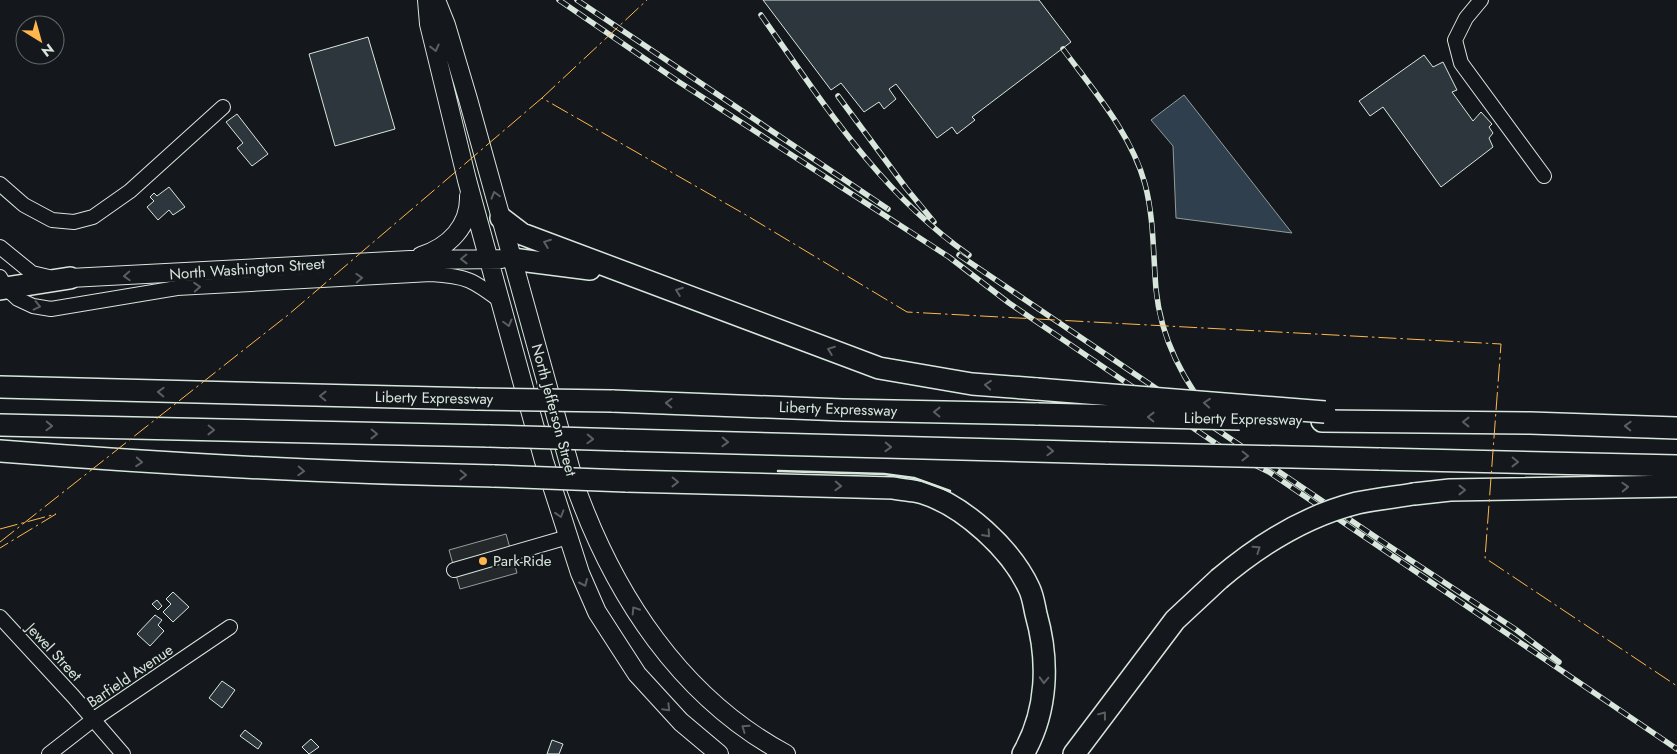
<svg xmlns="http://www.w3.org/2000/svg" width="1677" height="754" font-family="Jost,sans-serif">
  <rect width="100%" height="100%" fill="#14181c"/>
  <!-- parking -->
  <path fill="#24282b" stroke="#939e99" d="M506 534 517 573 460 589 449 550Z"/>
  <!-- water -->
  <path fill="#2f3f4d" stroke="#939e99" d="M1184 95 1292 233 1176 218 1173 146 1151 120Z"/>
  <!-- building -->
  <path fill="#2c363c" stroke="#d8e6dc" d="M763 0H1039L1071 42 972 117 975 120 957 134 952 127 937 138 896 84 889 89 896 99 884 109 879 102 864 112 841 83 831 90Z
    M368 37 395 129 335 146 309 54Z
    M1424 55 1433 67 1443 62 1457 90 1452 92 1473 121 1481 112 1492 124 1489 127 1493 133 1489 138 1493 147 1441 187 1383 107 1370 116 1359 101Z
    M237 114 268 154 252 166 237 148 243 143 226 122Z
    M169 187 185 207 173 215 169 210 158 220 147 207 154 201 150 197 154 193 157 196Z
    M173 592 189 607 173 622 163 612 171 604 166 599Z
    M157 600 162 606 158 610 152 604Z
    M155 615 162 620 158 625 164 631 150 646 137 634Z
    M222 681 235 690 222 708 209 698Z
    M245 730 262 743 258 749 240 736Z
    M311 739 319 747 309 754 302 747Z
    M552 740 563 744 559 754H547Z"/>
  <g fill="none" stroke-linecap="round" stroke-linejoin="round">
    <!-- minor casing -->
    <g stroke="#d8e6dc" stroke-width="16">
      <path id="minor" d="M1481 0 1466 18 1455 40 1461 63 1544 176
        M0 184 24 205 52 220 74 222 93 217 130 191 223 107
        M0 247 32 273 49 277
        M0 277 6 288 18 299 33 306 51 309 177 288 431 274C467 276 473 280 502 302
        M454 570 568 537
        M0 617 73 696 123 754
        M49 754 94 719 230 627"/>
    </g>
    <!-- major casing -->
    <g stroke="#d8e6dc" stroke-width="20">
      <path id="major" d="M427 0 429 24 467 180 544 461 580 573 597 612 637 674 681 722 719 754
        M436 0 446 25 468 99 575 485C614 595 681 698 786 754
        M421 256C449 247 470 226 469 196
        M70 278 410 260 502 259"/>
    </g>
    <!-- highway casing -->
    <g stroke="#d8e6dc" stroke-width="24">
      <path id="highway" d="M501 218 522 234 530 237 879 368 972 384 1037 389
        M512 259 590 269
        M0 289 70 278
        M0 387 477 399
        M612 401 843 410 1038 414
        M1322 421 1530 423 1677 428
        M0 425 489 436
        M624 440 1108 453
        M0 451C165 464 329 473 494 476
        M1379 459 1677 466
        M626 481 893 488C902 490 913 490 923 493 964 506 1011 549 1029 588 1033 596 1034 605 1036 614 1049 660 1048 711 1023 754
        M1414 494 1450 490 1677 486
        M1074 754 1175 620 1219 579"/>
    </g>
    <!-- minor -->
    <use href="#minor" stroke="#14181c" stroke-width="14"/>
    <!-- major -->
    <use href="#major" stroke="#14181c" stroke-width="18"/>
    <!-- highway -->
    <use href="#highway" stroke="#14181c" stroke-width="21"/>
    <!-- rail casing -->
    <g stroke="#d8e6dc" stroke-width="5.5">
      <path id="rail" d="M559 0 679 82 949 257 1009 303 1227 451 1269 472 1677 749
        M577 0 888 209
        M761 15C823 103 880 193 969 255
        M1063 49C1093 90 1131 133 1145 184 1154 218 1153 254 1156 289 1161 342 1187 388 1221 427
        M838 96 906 188 934 222
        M959 255 1380 540 1515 629 1559 662"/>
    </g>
    <!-- rail -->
    <use href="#rail" stroke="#14181c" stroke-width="4" stroke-dasharray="11" stroke-linecap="butt"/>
    <!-- highway-bridge casing -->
    <g stroke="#d8e6dc" stroke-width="24" stroke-linecap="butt">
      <path id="highway-bridge" d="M1037 389 1325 412
        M477 399 612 401
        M1038 414 1240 419
        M489 436 624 440
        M1108 453 1379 459
        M494 476 626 481
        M1219 579C1259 545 1305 516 1357 503 1375 499 1395 497 1414 494"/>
    </g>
    <!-- highway-bridge -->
    <use href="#highway-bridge" stroke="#14181c" stroke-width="21"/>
    <!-- wall -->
    <path stroke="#d8e6dc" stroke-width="2.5" d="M778 471 884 474 914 478 950 491"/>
    <!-- power -->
    <path stroke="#ffb74d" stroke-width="1" stroke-dasharray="18 4 2.5 4" stroke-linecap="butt" d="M542 98 647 0
      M0 529 56 514 0 548
      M0 542 288 315 542 98 746 215 907 312 1501 344 1485 558 1677 686"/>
  </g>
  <!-- one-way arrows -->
  <defs><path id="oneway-chevron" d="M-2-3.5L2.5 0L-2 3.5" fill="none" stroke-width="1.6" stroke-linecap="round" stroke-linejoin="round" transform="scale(1.25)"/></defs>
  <g stroke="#59605f">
    <use href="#oneway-chevron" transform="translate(435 48) rotate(76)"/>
    <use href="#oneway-chevron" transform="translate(495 195) rotate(-106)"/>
    <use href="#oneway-chevron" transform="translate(547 243) rotate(-159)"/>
    <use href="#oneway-chevron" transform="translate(464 259) rotate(179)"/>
    <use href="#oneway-chevron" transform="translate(127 276) rotate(177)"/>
    <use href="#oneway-chevron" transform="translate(359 278) rotate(-3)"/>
    <use href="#oneway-chevron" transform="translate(197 287) rotate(-4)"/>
    <use href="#oneway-chevron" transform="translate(679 291) rotate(-160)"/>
    <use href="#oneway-chevron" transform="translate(37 306) rotate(13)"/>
    <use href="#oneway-chevron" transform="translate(508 323) rotate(75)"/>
    <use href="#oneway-chevron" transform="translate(831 350) rotate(-159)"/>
    <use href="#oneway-chevron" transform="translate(988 385) rotate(-175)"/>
    <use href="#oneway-chevron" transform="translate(161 392) rotate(-178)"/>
    <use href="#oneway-chevron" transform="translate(323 396) rotate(-179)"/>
    <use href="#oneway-chevron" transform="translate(669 403) rotate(-178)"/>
    <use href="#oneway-chevron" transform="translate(1207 403) rotate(-175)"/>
    <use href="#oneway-chevron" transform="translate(937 412) rotate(-179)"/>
    <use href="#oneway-chevron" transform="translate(1151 417) rotate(-179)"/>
    <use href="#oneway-chevron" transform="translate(1466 422) rotate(-180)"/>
    <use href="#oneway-chevron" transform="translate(49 426) rotate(2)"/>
    <use href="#oneway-chevron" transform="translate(1628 426) rotate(-178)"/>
    <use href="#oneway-chevron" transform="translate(211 430) rotate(1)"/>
    <use href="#oneway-chevron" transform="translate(374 434) rotate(1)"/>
    <use href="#oneway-chevron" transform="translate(590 439) rotate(2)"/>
    <use href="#oneway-chevron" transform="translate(725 442) rotate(2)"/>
    <use href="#oneway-chevron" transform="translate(888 447) rotate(2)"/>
    <use href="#oneway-chevron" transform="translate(1050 451) rotate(2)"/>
    <use href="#oneway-chevron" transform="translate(1245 456) rotate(1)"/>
    <use href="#oneway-chevron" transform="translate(139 462) rotate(4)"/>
    <use href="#oneway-chevron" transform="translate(1515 462) rotate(1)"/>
    <use href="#oneway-chevron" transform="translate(301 471) rotate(3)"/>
    <use href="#oneway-chevron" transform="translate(463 475) rotate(1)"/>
    <use href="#oneway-chevron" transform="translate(675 482) rotate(1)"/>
    <use href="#oneway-chevron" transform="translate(838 486) rotate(2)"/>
    <use href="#oneway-chevron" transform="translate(1625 487) rotate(-2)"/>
    <use href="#oneway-chevron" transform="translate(1462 490)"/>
    <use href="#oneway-chevron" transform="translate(560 514) rotate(73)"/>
    <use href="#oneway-chevron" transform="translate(987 534) rotate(48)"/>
    <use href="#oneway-chevron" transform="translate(1257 549) rotate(-35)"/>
    <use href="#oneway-chevron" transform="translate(584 583) rotate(66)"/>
    <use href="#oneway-chevron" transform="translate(635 610) rotate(-123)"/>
    <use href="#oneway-chevron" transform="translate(1044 680) rotate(92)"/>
    <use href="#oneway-chevron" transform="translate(667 708) rotate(46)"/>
    <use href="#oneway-chevron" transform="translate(1103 715) rotate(-53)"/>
    <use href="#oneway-chevron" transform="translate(745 728) rotate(-145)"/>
  </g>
  <!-- markers -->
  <circle fill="#ffb74d" stroke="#14181c" stroke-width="2" cx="483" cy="561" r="5"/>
  <g text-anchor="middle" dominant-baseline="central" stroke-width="4" stroke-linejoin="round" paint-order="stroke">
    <!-- street labels -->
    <g font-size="15" fill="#d8e6dc" stroke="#14181c">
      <text transform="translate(247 269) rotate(-4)">North Washington Street</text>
      <text transform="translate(434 398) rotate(1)">Liberty Expressway</text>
      <text transform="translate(838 409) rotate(2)">Liberty Expressway</text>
      <text transform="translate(554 410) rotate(75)">North Jefferson Street</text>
      <text transform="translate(1243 419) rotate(1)">Liberty Expressway</text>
      <text transform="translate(54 652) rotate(47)">Jewel Street</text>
      <text transform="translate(130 676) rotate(-34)">Barfield Avenue</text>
    </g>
    <!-- poi labels -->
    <g font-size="15" fill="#d8e6dc" stroke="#14181c" text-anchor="start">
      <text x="493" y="561">Park-Ride</text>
    </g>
  </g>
  <!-- north arrow -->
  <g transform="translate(40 40) rotate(143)"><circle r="24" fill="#14181c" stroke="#626a69"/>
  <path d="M0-4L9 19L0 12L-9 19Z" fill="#ffb74d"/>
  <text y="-8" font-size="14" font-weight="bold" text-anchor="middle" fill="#d8e6dc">N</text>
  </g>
</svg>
